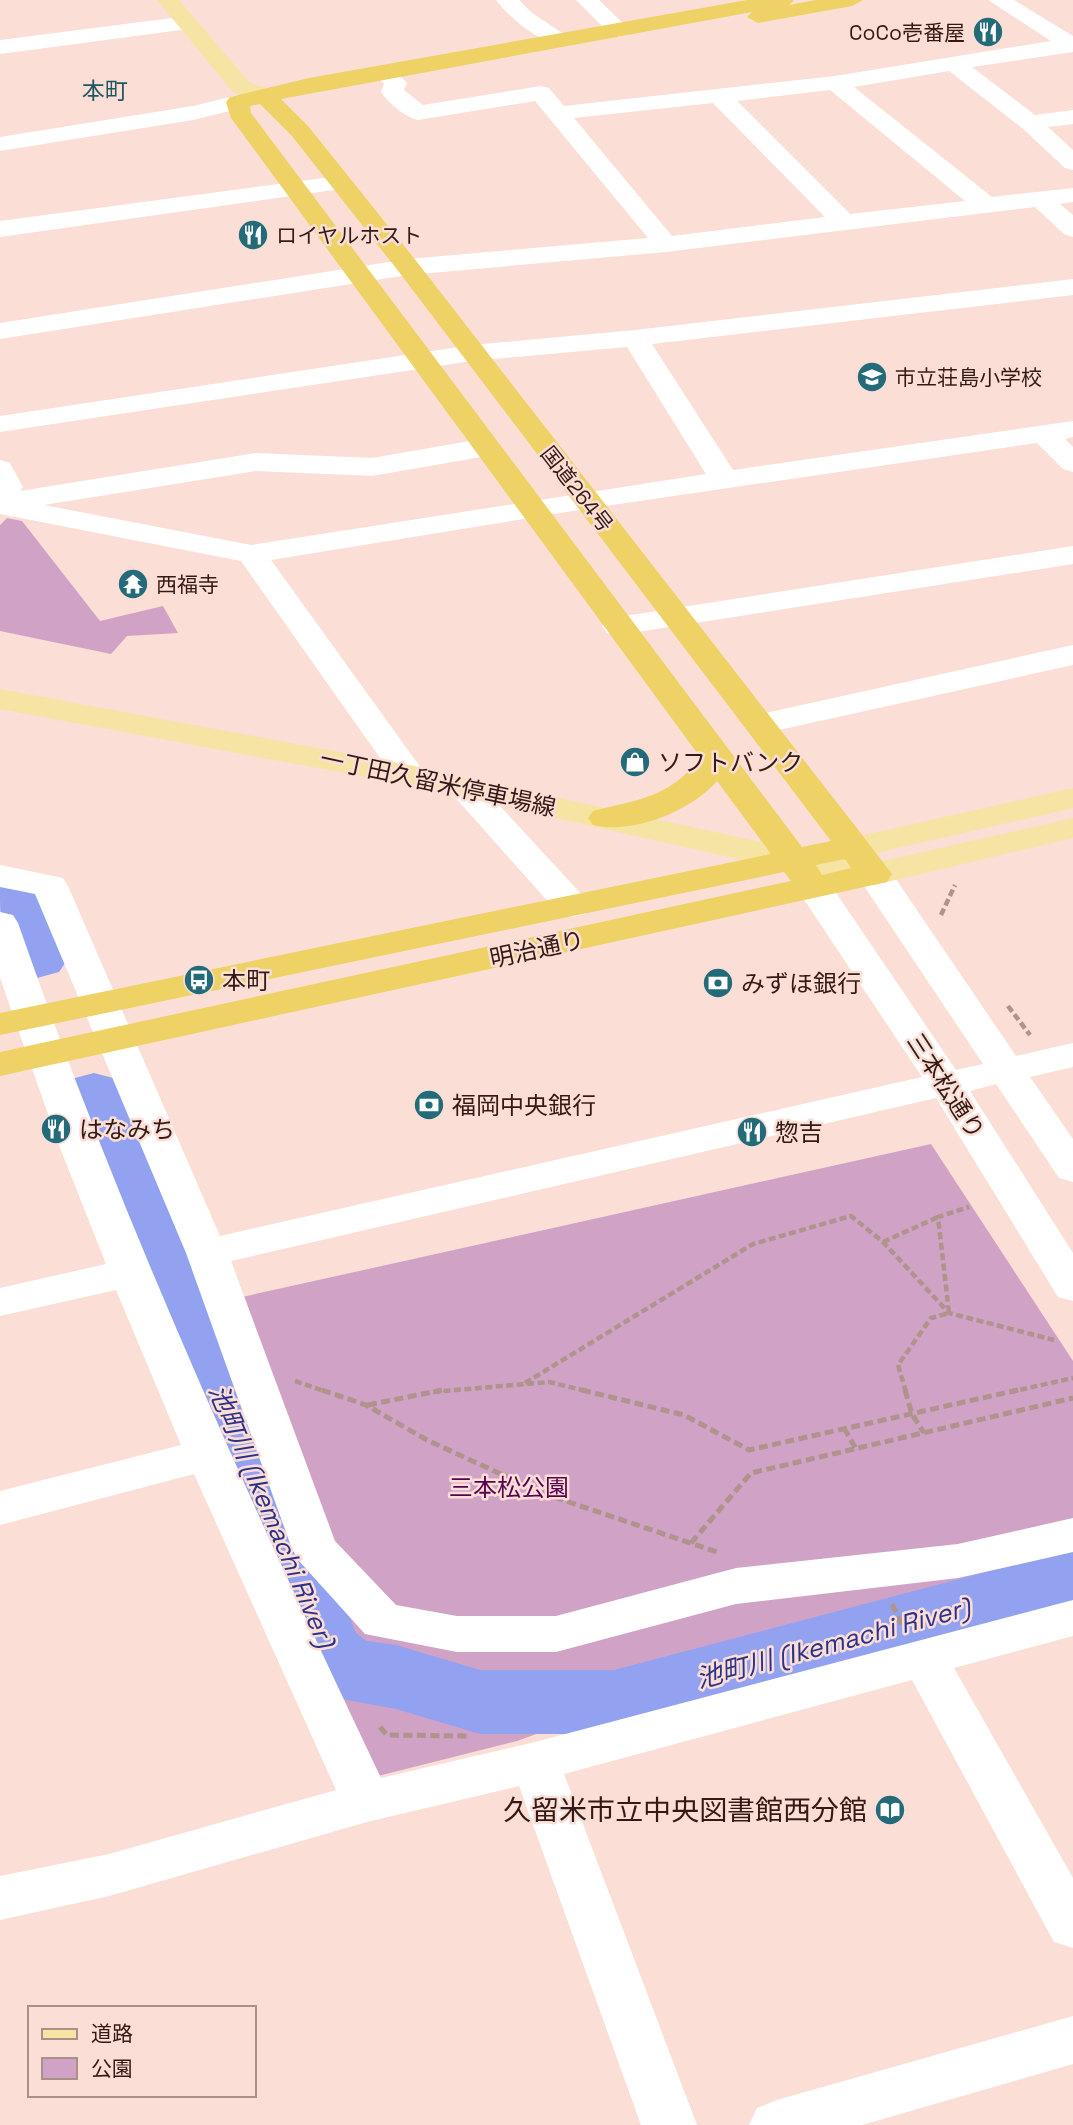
<svg xmlns="http://www.w3.org/2000/svg" width="1073" height="2125" font-family="'Space Grotesk','Noto Sans JP',sans-serif">
  <rect width="100%" height="100%" fill="#fbded6"/>
  <!-- green -->
  <path fill="#d0a2c5" d="M7 518 22 521 100 621 163 606 178 633 127 636 111 654 0 631V525Z
    M931 1144 1073 1361V1542L517 1741 374 1777 161 1315Z"/>
  <g fill="none" stroke-linecap="round" stroke-linejoin="round">
    <!-- river -->
    <path fill="#92a2f1" fill-rule="evenodd" d="M0 885 36 893 68 959 59 972 37 978 15 972C0 945 0 917 0 885Z
      M94 1073 117 1079 127 1093 299 1485 356 1633 367 1641 396 1645 480 1670H614L1073 1549V1607L614 1734H480L396 1709 347 1700 318 1691 294 1674 283 1652 223 1485 61 1093 71 1079Z"/>
    <!-- path-far1 -->
    <path stroke="#af938c" stroke-width="4.5" stroke-dasharray="7 3.5" stroke-linecap="butt" d="M941 915 955 885
      M1008 1006 1030 1035
      M883 1242 938 1217
      M295 1381 327 1392
      M525 1383 753 1244 851 1216 883 1242 949 1313 1054 1340
      M433 1392 549 1382 590 1392
      M906 1392 898 1365 931 1318 949 1313 938 1217 969 1207
      M1010 1392 1073 1378"/>
    <!-- path -->
    <path stroke="#af938c" stroke-width="5" stroke-dasharray="9 4.5" stroke-linecap="butt" d="M322 1390 366 1405 427 1440 542 1493 717 1552
      M582 1390 684 1415 749 1450 1018 1390
      M905 1390 912 1414 924 1433
      M368 1405 442 1390
      M844 1428 856 1449
      M691 1543 751 1473 1073 1398
      M892 1604 903 1627
      M380 1727 387 1735 469 1736"/>
    <!-- minor -->
    <path fill="#fff" fill-rule="evenodd" d="M496 0H519L532 13 573 40 570 45C547 50 509 18 496 0Z
      M576 0H599L630 30 619 37 611 35Z
      M988 0H1014L1073 36V52L972 67 1035 115 1073 110V124L1048 127 1073 150V170L1065 168 1022 128 949 71 854 87 992 197 1073 188V202L1060 204 1073 215V237L1064 234 1035 207 666 252 408 275 0 339V323L408 259 648 238 535 101 418 120C405 117 388 103 381 92L384 84 373 72 376 67H392L407 83 404 90 423 105 541 86 549 88 564 106 835 76 1051 41ZM830 90 965 201 850 214 737 101ZM713 103 825 217 672 236 574 118Z
      M188 16 199 23 196 28 0 54V40Z
      M238 95 246 97 250 102 246 107 193 120 0 151V137L193 106Z
      M339 176 348 178 351 183 348 188 0 237V221Z
      M1073 279V295L652 344 733 470 1073 421V437L1065 439 1073 447V472L1063 469 1037 443 585 509 271 560 426 775 421 782 409 785 397 782 241 561 0 514V460L10 463 23 487 20 491 256 453 372 458 487 438 497 441 501 447 497 453 487 456 372 476 256 471 44 505 251 545 706 474 627 347 472 361 0 432V416L472 345 635 330Z
      M1073 546V564L618 635 607 633 602 626 607 619 618 617Z
      M1073 645V665L761 734 749 731 744 724 749 717 761 714Z
      M464 777 476 780 585 898 590 906 585 914 572 917 559 914 452 794 447 787 452 780Z
      M874 863 887 866 1016 1056 1073 1043V1067L1030 1077 1073 1139V1182L1059 1178 996 1084 970 1091 1073 1253V1301L1058 1297 936 1098 231 1261 335 1541 396 1605 457 1616H556L736 1568 958 1544 1073 1518V1552L958 1578 736 1604 556 1652H457L365 1634 299 1561 292 1549 186 1253 35 894 0 887V865L63 878 68 886 220 1236 922 1077 797 889 802 881 815 878 828 881 956 1070 983 1064 856 874 861 866Z
      M0 912 13 915 18 923C120 1216 248 1498 381 1778L535 1742 1073 1600V1636L954 1668 1073 1878V1948L1054 1942 912 1680 564 1774 697 2125H641L519 1786 367 1822 109 1896 0 1920V1876L109 1854 336 1790 194 1474 0 1525V1491L181 1445 116 1290 0 1316V1288L106 1264 60 1148 0 978Z
      M1073 2016V2064L862 2125H749L757 2108 777 2100Z"/>
    <!-- major -->
    <path fill="#f5e4a3" fill-rule="evenodd" d="M157 0H179L249 82 273 91 276 96 273 101 265 103 233 92Z
      M0 689 409 765 792 849 874 863 1073 818V838L874 885 792 871 409 785 0 709Z
      M1073 788V808L854 858 842 854 836 847 842 840Z"/>
    <!-- highway -->
    <path fill="#efd265" fill-rule="evenodd" d="M747 0H794L789 5 816 0H863L852 6 758 23 747 17 752 12 281 99 308 126 417 262 866 840 892 874 887 882 0 1076V1052L791 881 784 872 0 1035V1013L771 854 717 781C691 811 632 835 593 825L588 818 593 811C637 800 672 797 700 757L231 118 226 102 230 97 309 78ZM260 104 292 136 399 272 831 841 802 847 251 113 250 106ZM845 859 851 868 822 875 816 865Z"/>
  </g>
  <!-- icons -->
  <defs>
    <g id="restaurant-disc" transform="scale(1.575)"><circle r="9.5" fill="#246b79" stroke="#fbded6"/><path d="M-5-6h1v4h1v-4h1v4h1v-4h1v5L-1.5 .5V6h-2V.5L-5-1ZM5-6V6H3V1.5H1.5Q1.5-4 5-6Z" fill="#fff"/></g>
    <g id="school-disc" transform="scale(1.575)"><circle r="9.5" fill="#246b79" stroke="#fbded6"/><path d="M0-5L7-2L0 1L-7-2ZM-4 1L0 2.5L4 1V4Q0 6-4 4Z" fill="#fff"/></g>
    <g id="temple-disc" transform="scale(1.575)"><circle r="9.5" fill="#246b79" stroke="#fbded6"/><path d="M0-6L5-2H3V0L6.5 2.5H4V6H1.5V3h-3V6H-4V2.5H-6.5L-3 0V-2H-5Z" fill="#fff"/></g>
    <g id="shop-disc" transform="scale(1.575)"><circle r="9.5" fill="#246b79" stroke="#fbded6"/><path d="M-5-2.5h2.3a2.7 3.5 0 0 1 5.4 0H5L5.5 6h-11ZM-1.5-2.5h3a1.5 2.3 0 0 0-3 0Z" fill="#fff"/></g>
    <g id="bus-disc" transform="scale(1.575)"><circle r="9.5" fill="#246b79" stroke="#fbded6"/><path d="M-5-6H5V4H4V6H2V4H-2V6H-4V4H-5ZM-3.5-4V0h7V-4ZM-3.5 1.2v1.5H-2V1.2ZM2 1.2v1.5H3.5V1.2Z" fill="#fff"/></g>
    <g id="bank-disc" transform="scale(1.575)"><circle r="9.5" fill="#246b79" stroke="#fbded6"/><path d="M-6-4H6V4H-6ZM0-2.3a2.3 2.3 0 1 0 0 4.6a2.3 2.3 0 1 0 0-4.6Z" fill="#fff"/></g>
    <g id="library-disc" transform="scale(1.575)"><circle r="9.5" fill="#246b79" stroke="#fbded6"/><path d="M-6-4Q-3-5.5-.7-3.5V5Q-3 3-6 4ZM6-4Q3-5.5 .7-3.5V5Q3 3 6 4Z" fill="#fff"/></g>
  </defs>
  <g fill-rule="evenodd">
    <use href="#restaurant-disc" x="988" y="32"/>
    <use href="#restaurant-disc" x="253" y="235"/>
    <use href="#school-disc" x="872" y="377"/>
    <use href="#temple-disc" x="133" y="584"/>
    <use href="#shop-disc" x="635" y="762"/>
    <use href="#bus-disc" x="199" y="980"/>
    <use href="#bank-disc" x="718" y="983"/>
    <use href="#bank-disc" x="429" y="1105"/>
    <use href="#restaurant-disc" x="56" y="1129"/>
    <use href="#restaurant-disc" x="752" y="1132"/>
    <use href="#library-disc" x="890" y="1810"/>
  </g>
  <g text-anchor="middle" dominant-baseline="central" stroke-width="5" stroke-linejoin="round" paint-order="stroke">
    <!-- far-poi labels -->
    <g font-size="21" fill="#341a14" stroke="#fbded6" text-anchor="start">
      <text x="965" y="32" text-anchor="end">CoCo壱番屋</text>
      <text x="276" y="235">ロイヤルホスト</text>
      <text x="895" y="377">市立荘島小学校</text>
      <text x="156" y="584">西福寺</text>
    </g>
    <!-- far-street labels -->
    <g font-size="21" fill="#341a14" stroke="#fbded6">
      <text transform="translate(577 489) rotate(52)">国道264号</text>
    </g>
    <!-- far-quarter labels -->
    <g font-size="23" fill="#1f5662" stroke="#fbded6">
      <text x="105" y="91">本町</text>
    </g>
    <!-- poi labels -->
    <g font-size="24" fill="#341a14" stroke="#fbded6" text-anchor="start">
      <text x="658" y="762">ソフトバンク</text>
      <text x="222" y="980">本町</text>
      <text x="741" y="983">みずほ銀行</text>
      <text x="452" y="1105">福岡中央銀行</text>
      <text x="79" y="1129">はなみち</text>
      <text x="775" y="1132">惣吉</text>
    </g>
    <!-- street labels -->
    <g font-size="24" fill="#341a14" stroke="#fbded6">
      <text transform="translate(438 783) rotate(12)">一丁田久留米停車場線</text>
      <text transform="translate(537 949) rotate(-12)">明治通り</text>
      <text transform="translate(946 1086) rotate(57)">三本松通り</text>
    </g>
    <!-- park labels -->
    <g font-size="24" fill="#59004f" stroke="#fbded6">
      <text x="509" y="1487">三本松公園</text>
    </g>
    <!-- water labels -->
    <g font-size="26" font-style="italic" fill="#2c318a" stroke="#fbded6">
      <text transform="translate(272 1516) rotate(67)">池町川 (Ikemachi River)</text>
      <text transform="translate(833 1643) rotate(-15)">池町川 (Ikemachi River)</text>
    </g>
    <!-- near-poi labels -->
    <g font-size="28" fill="#341a14" stroke="#fbded6" text-anchor="end">
      <text x="867" y="1810">久留米市立中央図書館西分館</text>
    </g>
  </g>
  <!-- legend -->
  <rect x="28" y="2006" width="228" height="91" fill="#fbded6" stroke="#ab9088" stroke-width="2"/>
  <rect x="42" y="2029" width="35" height="10" fill="#f5e4a3" stroke="#ab9088" stroke-width="2"/>
  <text x="91" y="2041" font-size="21" fill="#341a14">道路</text>
  <rect x="42" y="2058" width="35" height="21" fill="#d0a2c5" stroke="#ab9088" stroke-width="2"/>
  <text x="91" y="2076" font-size="21" fill="#341a14">公園</text>
</svg>
